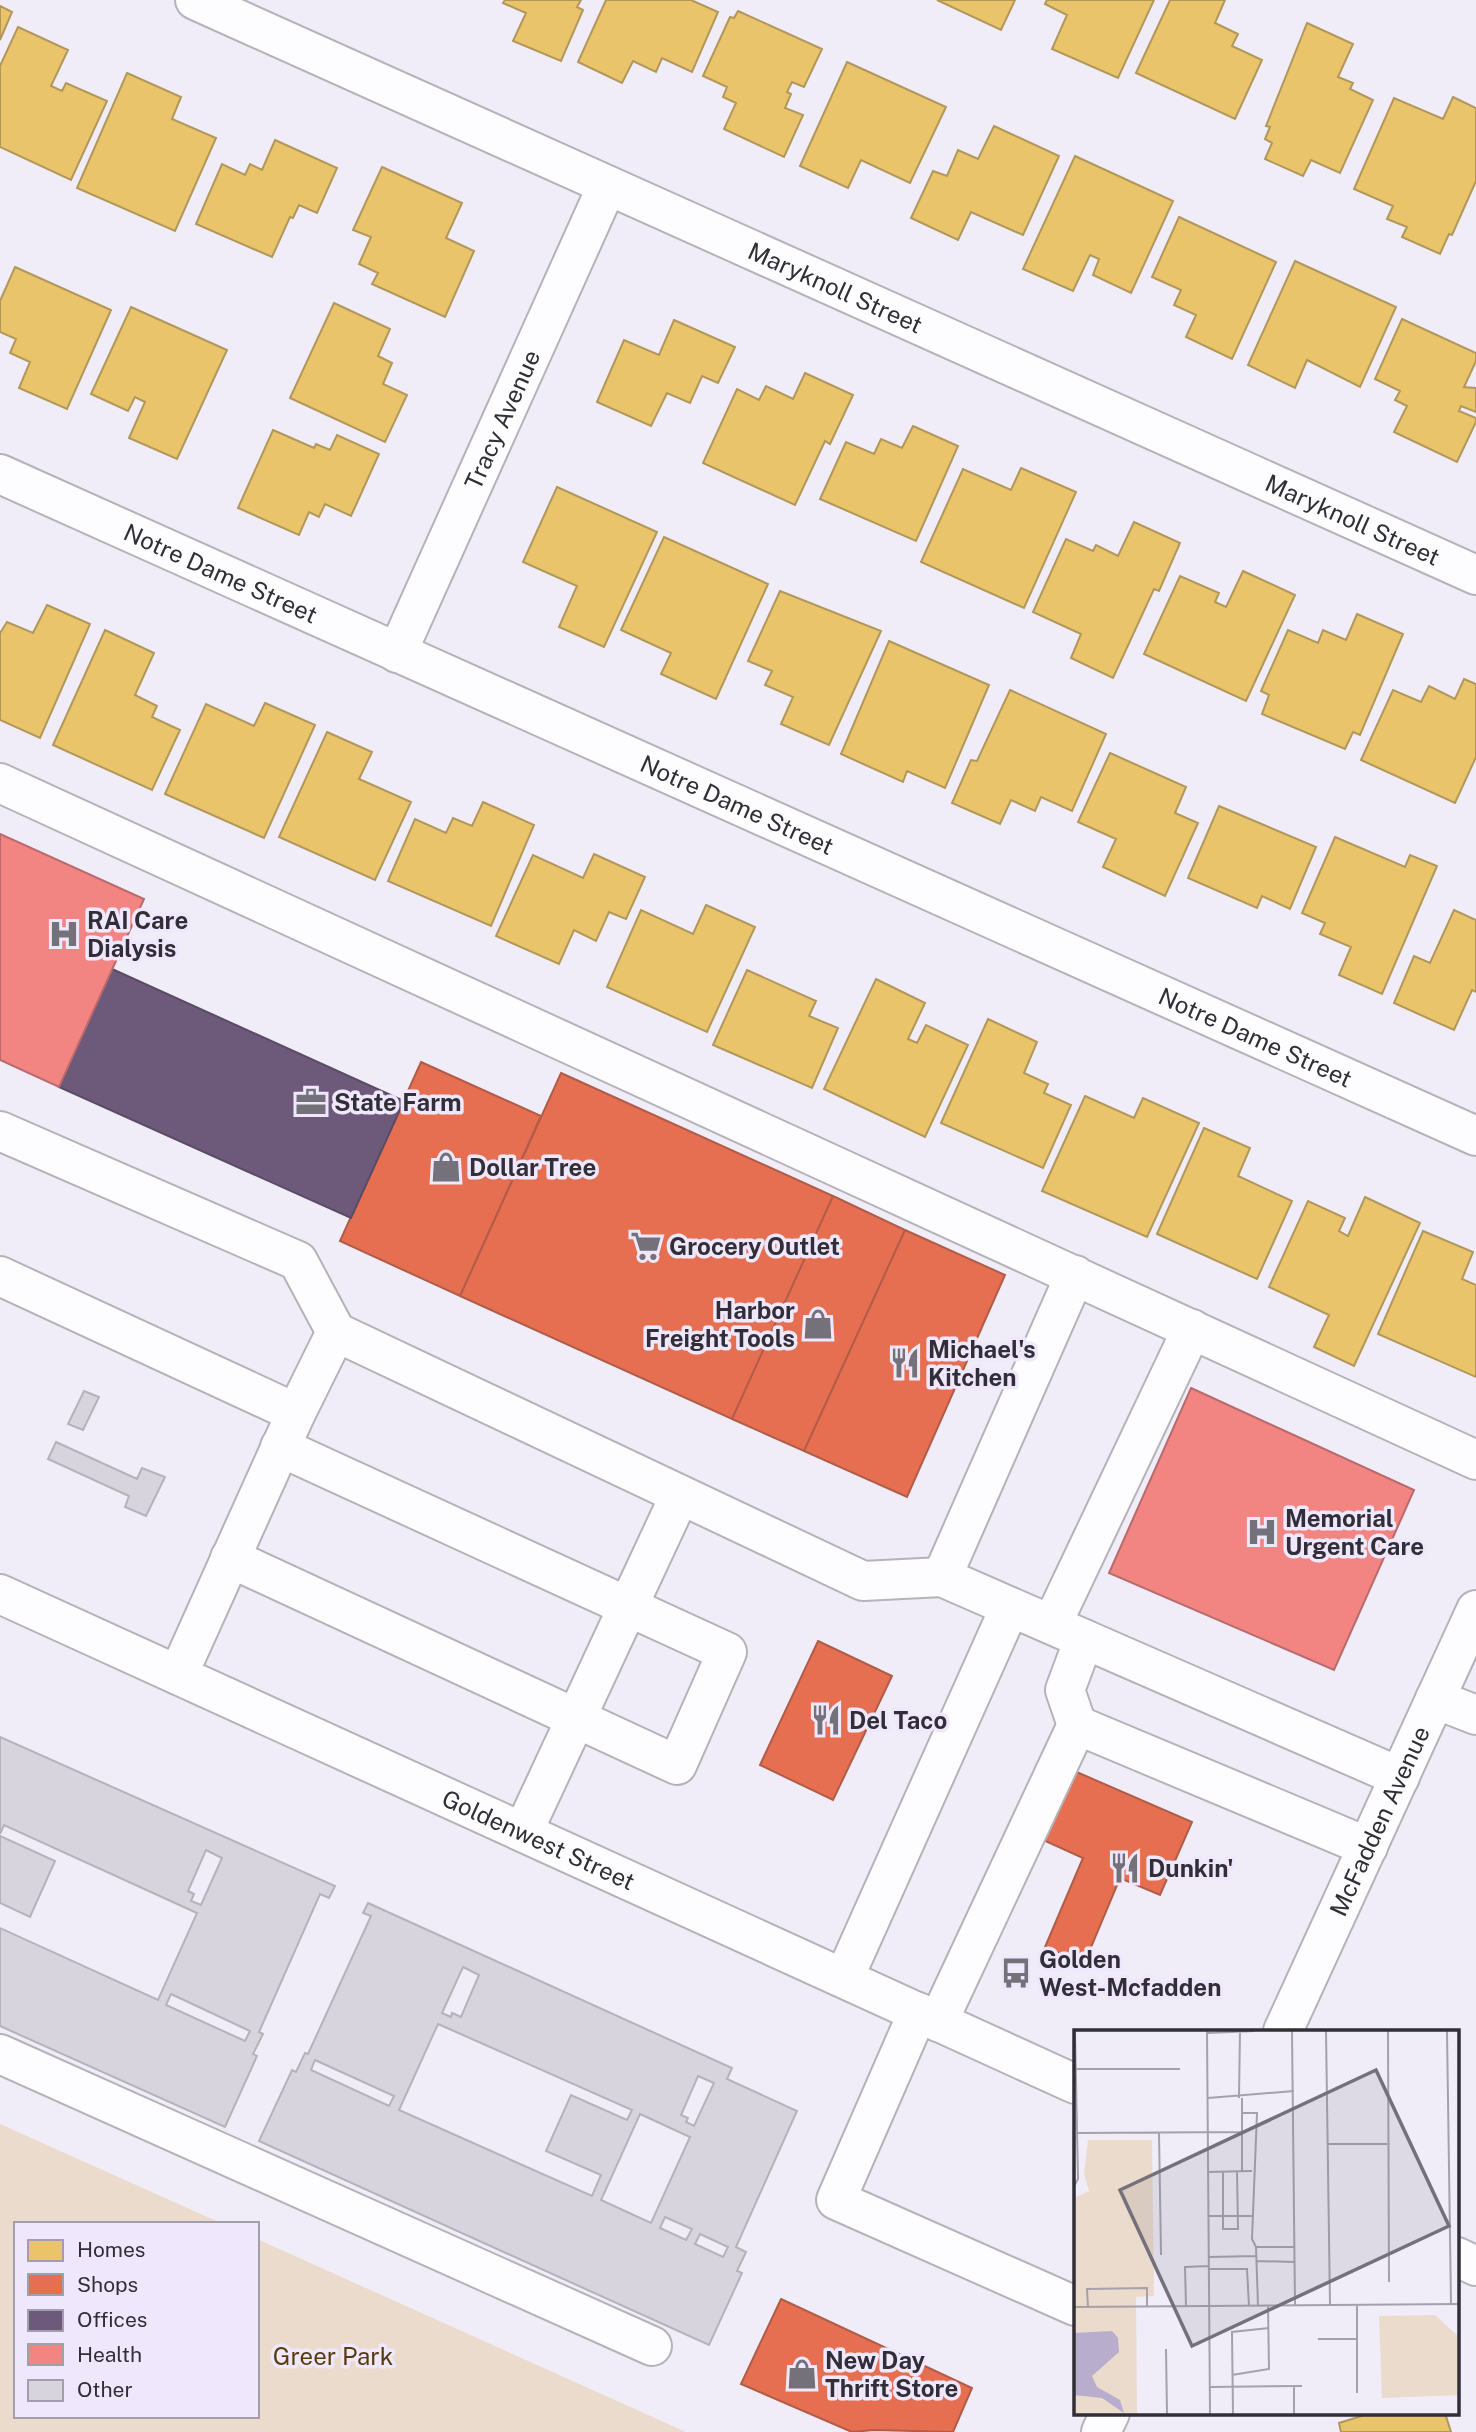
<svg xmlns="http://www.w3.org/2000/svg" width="1476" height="2432" font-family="'Public Sans',sans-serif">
  <rect width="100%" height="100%" fill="#f0edf8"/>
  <!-- green -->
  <path fill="#ebdbcc" d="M0 2124 223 2224H16V2416H257V2239L686 2432H0Z"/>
  <!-- homes -->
  <path fill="#e9c46a" stroke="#b2975b" stroke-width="2" d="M505 0H581L577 7 583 10 561 61 513 41 526 13 503 3Z
    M606 0H691L718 12 692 72 662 58 656 72 633 61 622 83 578 62Z
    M937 0H1015L1001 30Z
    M1047 0H1154L1118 78 1052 49 1067 15 1045 4Z
    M1170 0H1225L1215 23 1238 34 1232 46 1262 60 1235 119 1136 73Z
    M0 6 12 12 0 40Z
    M738 11 822 49 804 87 792 82 787 92 791 94 785 108 803 115 784 157 724 129 736 103 723 97 727 87 703 76 730 17 734 18Z
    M1307 23 1353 44 1338 77 1353 83 1350 89 1373 100 1340 173 1311 160 1303 176 1265 159 1272 143 1265 139 1270 127 1266 126Z
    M18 27 68 50 51 86 62 91 66 83 107 101 71 180 0 147V66Z
    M847 62 946 107 910 183 861 160 848 188 800 166Z
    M127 73 181 97 172 119 216 138 175 231 77 188Z
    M1453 97 1476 108V181L1452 235 1449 234 1440 254 1402 237 1407 227 1387 219 1393 206 1354 189 1394 98 1443 119Z
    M994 126 1059 156 1023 235 971 212 958 240 911 218 933 171 947 176 958 150 978 159Z
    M275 140 337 168 317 213 299 205 293 218 290 217 272 257 196 224 222 164 245 175 250 164 262 170Z
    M1075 156 1173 201 1131 293 1093 275 1099 259 1090 255 1073 291 1023 269Z
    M382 167 462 203 446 238 474 251 445 317 372 284 378 273 359 264 371 237 353 230Z
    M1179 217 1276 262 1232 359 1186 337 1196 315 1174 305 1181 290 1152 277Z
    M1295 261 1396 307 1360 387 1307 360 1295 388 1248 365Z
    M15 267 111 310 67 409 19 388 30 362 10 353 16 339 0 332V301Z
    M334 303 390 329 378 356 392 363 383 384 407 395 385 442 290 398Z
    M131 307 227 350 177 459 129 438 145 402 135 397 128 411 91 394Z
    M1402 319 1476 353V361L1464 387 1476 388V412L1461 406 1459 411 1476 418V422L1457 462 1394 432 1407 406 1395 400 1400 391 1375 379Z
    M674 320 735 347 718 383 702 376 690 403 667 393 651 426 597 402 624 340 659 355Z
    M805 373 853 395 830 444 825 441 795 505 703 463 737 389 759 400 766 386 793 399Z
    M913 426 958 446 916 541 820 499 846 442 874 454 881 439 902 448Z
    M273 430 314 448 316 444 330 450 337 435 379 454 351 516 325 504 319 517 309 512 299 535 238 508Z
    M1021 468 1076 492 1024 608 921 562 963 469 1011 490Z
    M557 487 657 532 604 647 559 627 577 586 523 562Z
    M1134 522 1180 543 1159 591 1154 589 1113 678 1071 658 1081 634 1033 612 1066 539 1093 551 1096 545 1118 556Z
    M664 537 768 584 716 699 661 674 671 653 621 630Z
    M1243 571 1295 595 1246 701 1144 654 1180 576 1219 593 1215 602 1226 607Z
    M780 591 881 631 829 745 781 724 793 697 765 685 772 671 748 661Z
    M47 605 90 624 40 738 0 720V633L7 622 33 633Z
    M1357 614 1403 634 1360 735 1353 732 1345 749 1262 714 1269 695 1261 691 1288 630 1318 643 1323 630 1346 640Z
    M105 630 154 653 135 695 157 706 152 717 180 730 152 790 53 745Z
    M889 641 989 685 945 788 907 771 903 782 841 754Z
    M1464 679 1476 684V757L1455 803 1361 760 1393 690 1421 702 1429 686 1455 699Z
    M1010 690 1106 734 1072 811 1041 797 1035 811 1011 800 1000 824 952 803 971 760 977 761Z
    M265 703 315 725 264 838 165 794 206 704 254 726Z
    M327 732 372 752 359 779 411 802 375 880 279 837Z
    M1110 753 1186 787 1175 813 1198 823 1165 896 1103 867 1116 839 1078 822Z
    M483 802 534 825 491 926 388 881 415 819 446 833 453 818 472 826Z
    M1219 806 1316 847 1290 909 1262 896 1257 908 1188 878Z
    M1335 837 1405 867 1410 855 1437 866 1382 994 1339 975 1351 947 1320 934 1325 923 1302 913Z
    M594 854 645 877 626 919 609 912 596 941 574 930 559 964 496 936 533 855 583 878Z
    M706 905 755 927 707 1032 607 987 641 910 693 934Z
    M1454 910 1476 920V992L1472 990 1454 1030 1394 1003 1414 956 1430 963Z
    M747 970 816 1001 809 1016 838 1028 812 1088 713 1045Z
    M876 979 925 1003 908 1039 917 1043 926 1025 968 1045 925 1137 824 1089Z
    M988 1019 1037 1042 1024 1073 1048 1084 1044 1093 1071 1105 1043 1168 941 1123Z
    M1085 1096 1134 1118 1143 1098 1199 1123 1147 1237 1042 1191Z
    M1204 1128 1250 1148 1238 1176 1292 1201 1257 1279 1157 1234Z
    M1365 1197 1420 1223 1354 1366 1314 1347 1329 1315 1269 1287 1308 1201 1345 1218 1339 1231 1348 1236Z
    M1423 1231 1473 1252 1462 1279 1476 1285V1377L1378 1334Z
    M1371 2413H1445L1451 2432H1341L1339 2423Z"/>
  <!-- shops -->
  <path fill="#e76f51" stroke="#b05c49" stroke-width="2" d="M421 1062 541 1116 460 1296 340 1241Z
    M561 1073 833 1196 732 1419 460 1296Z
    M833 1196 905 1230 804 1451 732 1419Z
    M905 1230 1005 1275 907 1497 804 1451Z
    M818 1641 892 1676 833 1800 760 1765Z
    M1072 1770 1192 1822 1160 1895 1120 1878 1084 1964 1045 1947 1083 1858 1041 1839Z
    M781 2299 972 2388 953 2432 874 2430 852 2432 741 2384Z"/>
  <!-- offices -->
  <path fill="#6d597a" stroke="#5b4c66" stroke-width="2" d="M112 969 404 1101 351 1218 59 1087Z"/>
  <!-- health -->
  <path fill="#f28482" stroke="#b86a6c" stroke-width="2" d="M0 834 144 899 59 1087 0 1060Z
    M1191 1388 1414 1490 1334 1670 1109 1573Z"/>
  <!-- building -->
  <path fill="#d7d4dd" stroke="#b5b2ba" stroke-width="2" fill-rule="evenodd" d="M84 1391 99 1397 83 1430 68 1424Z
    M56 1442 137 1479 142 1468 165 1477 146 1516 125 1507 129 1496 48 1459Z
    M0 1737 335 1886 329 1898 320 1894 259 2032 263 2034 253 2054 257 2056 225 2127 0 2026V1928L158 2000 197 1913 4 1825 0 1834ZM206 1850 222 1858 201 1905 191 1901 194 1894 188 1891ZM171 1994 250 2031 245 2041 166 2005Z
    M0 1836 55 1861 30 1917 0 1903Z
    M368 1903 732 2068 727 2079 797 2111 736 2247 746 2252 737 2271 742 2273 709 2345 259 2141 292 2070 296 2072 305 2053 308 2054 371 1916 363 1913ZM463 1967 479 1975 461 2017 452 2013 451 2017 442 2013ZM438 2024 632 2110 627 2120 571 2095 546 2151 601 2175 592 2196 399 2110ZM315 2060 394 2096 389 2106 311 2070ZM698 2076 714 2083 694 2126 686 2122 688 2118 681 2115ZM640 2114 690 2137 651 2223 601 2200ZM665 2217 692 2229 686 2240 660 2228ZM700 2234 728 2247 723 2257 695 2244Z"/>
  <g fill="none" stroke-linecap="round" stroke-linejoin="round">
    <!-- minor casing -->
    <g stroke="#b5b2ba" stroke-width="42">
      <g id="minor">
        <path id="s1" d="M195 0 1476 575"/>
        <path id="s2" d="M0 474 1476 1136"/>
        <path id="s3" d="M397 653 607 186"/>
        <path d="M0 783 1476 1460"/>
        <path d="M0 1131 298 1261 336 1332 863 1581 942 1577 1400 1777"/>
        <path d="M0 1276 296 1413"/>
        <path d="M230 1558 677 1765 727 1652 280 1447"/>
        <path d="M942 1577 1075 1275"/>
        <path d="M1052 1624 1192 1329"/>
        <path d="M178 1675 296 1413 336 1332"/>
        <path d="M1435 1699 1476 1715"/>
        <path d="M1077 1725 1065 1690 1084 1639"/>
        <path d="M523 1832 680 1495"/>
        <path d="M844 1978 1010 1607"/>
        <path d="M918 2012 836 2200 1075 2306"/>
        <path d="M938 2022 1077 1725 1368 1847"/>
        <path id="s4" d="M1283 2031 1476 1610"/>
        <path d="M0 2054 652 2346"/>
        <path d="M1101 2432 1110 2413"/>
      </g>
    </g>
    <!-- major casing -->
    <g stroke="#b5b2ba" stroke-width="42">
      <g id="major">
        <path id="s5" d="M0 1594 1075 2084"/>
        <path d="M1457 2257 1476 2266"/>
      </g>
    </g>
    <!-- minor -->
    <use href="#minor" stroke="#fdfcfe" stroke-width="38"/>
    <!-- major -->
    <use href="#major" stroke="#fdfcfe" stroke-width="38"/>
  </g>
  <!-- icons -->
  <defs>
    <g id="hospital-bare" transform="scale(2.415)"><path d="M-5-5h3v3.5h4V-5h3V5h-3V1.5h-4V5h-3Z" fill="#74717b" stroke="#efe8fd" stroke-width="2.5" paint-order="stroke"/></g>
    <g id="office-bare" transform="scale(2.415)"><path d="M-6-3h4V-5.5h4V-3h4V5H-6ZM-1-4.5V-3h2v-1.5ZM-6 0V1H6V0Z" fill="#74717b" stroke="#efe8fd" stroke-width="2.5" paint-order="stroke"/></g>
    <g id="shop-bare" transform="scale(2.415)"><path d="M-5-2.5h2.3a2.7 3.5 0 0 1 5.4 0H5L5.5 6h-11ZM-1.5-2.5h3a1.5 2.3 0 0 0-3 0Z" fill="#74717b" stroke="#efe8fd" stroke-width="2.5" paint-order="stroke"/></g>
    <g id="supermarket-bare" transform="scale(2.415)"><path d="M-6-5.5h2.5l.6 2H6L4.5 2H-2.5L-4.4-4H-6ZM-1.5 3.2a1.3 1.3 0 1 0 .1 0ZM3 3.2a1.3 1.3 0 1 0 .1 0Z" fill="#74717b" stroke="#efe8fd" stroke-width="2.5" paint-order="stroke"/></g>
    <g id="restaurant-bare" transform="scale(2.415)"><path d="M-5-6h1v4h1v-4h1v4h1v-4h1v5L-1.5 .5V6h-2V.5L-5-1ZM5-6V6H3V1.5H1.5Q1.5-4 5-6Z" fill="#74717b" stroke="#efe8fd" stroke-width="2.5" paint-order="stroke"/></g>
    <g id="bus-bare" transform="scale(2.415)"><path d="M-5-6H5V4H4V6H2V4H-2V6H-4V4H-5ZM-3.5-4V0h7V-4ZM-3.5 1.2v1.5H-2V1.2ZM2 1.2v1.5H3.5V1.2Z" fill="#74717b" stroke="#efe8fd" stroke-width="2.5" paint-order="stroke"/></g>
  </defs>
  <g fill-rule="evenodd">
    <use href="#hospital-bare" x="64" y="934"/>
    <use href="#office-bare" x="311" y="1102"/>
    <use href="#shop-bare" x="446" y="1167"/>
    <use href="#supermarket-bare" x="646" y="1246"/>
    <use href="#shop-bare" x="818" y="1324"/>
    <use href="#restaurant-bare" x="905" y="1363"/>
    <use href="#hospital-bare" x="1262" y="1532"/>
    <use href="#restaurant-bare" x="826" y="1720"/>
    <use href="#restaurant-bare" x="1125" y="1868"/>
    <use href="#bus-bare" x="1016" y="1973"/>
    <use href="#shop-bare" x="802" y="2374"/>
  </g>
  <g text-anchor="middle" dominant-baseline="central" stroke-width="7" stroke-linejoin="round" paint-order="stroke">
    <!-- street labels -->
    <g font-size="24" fill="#312e37" stroke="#efe8fd">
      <text stroke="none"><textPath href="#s1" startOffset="702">Maryknoll Street</textPath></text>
      <text stroke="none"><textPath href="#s3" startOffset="256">Tracy Avenue</textPath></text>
      <text stroke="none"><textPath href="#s1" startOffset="1269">Maryknoll Street</textPath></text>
      <text stroke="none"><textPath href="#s2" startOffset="242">Notre Dame Street</textPath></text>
      <text stroke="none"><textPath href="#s2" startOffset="808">Notre Dame Street</textPath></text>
      <text stroke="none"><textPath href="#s2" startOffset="1376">Notre Dame Street</textPath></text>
      <text stroke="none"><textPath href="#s4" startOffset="231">McFadden Avenue</textPath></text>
      <text stroke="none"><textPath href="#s5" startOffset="592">Goldenwest Street</textPath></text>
    </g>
    <!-- poi labels -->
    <g font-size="24" font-weight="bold" fill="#312e37" stroke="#efe8fd" text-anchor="start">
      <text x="87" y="920">RAI Care<tspan x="87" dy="28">Dialysis</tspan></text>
      <text x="334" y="1102">State Farm</text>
      <text x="469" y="1167">Dollar Tree</text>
      <text x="669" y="1246">Grocery Outlet</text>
      <text x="795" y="1310" text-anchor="end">Harbor<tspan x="795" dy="28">Freight Tools</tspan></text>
      <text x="928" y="1349">Michael's<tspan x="928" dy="28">Kitchen</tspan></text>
      <text x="1285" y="1518">Memorial<tspan x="1285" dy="28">Urgent Care</tspan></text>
      <text x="849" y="1720">Del Taco</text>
      <text x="1148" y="1868">Dunkin'</text>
      <text x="1039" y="1959">Golden<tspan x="1039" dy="28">West-Mcfadden</tspan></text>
      <text x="825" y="2360">New Day<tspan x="825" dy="28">Thrift Store</tspan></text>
    </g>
    <!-- park labels -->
    <g font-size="24" fill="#593b09" stroke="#efe8fd">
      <text x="333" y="2356">Greer Park</text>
    </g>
  </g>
  <!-- overview -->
  <g transform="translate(1074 2030)">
    <rect width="385" height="385" fill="#f0edf8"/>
    <path d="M14 110H78L80 266 62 267 63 384H0V168L15 161 10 144ZM361 285 385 307V365L308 368 305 286Z" fill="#ebdbcc"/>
    <path d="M38 301 44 308 45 322 18 346 23 357 46 370 50 383 28 368 0 365V303Z" fill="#b9adcd"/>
    <path fill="none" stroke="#a4a1ab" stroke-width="2" d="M133 1 136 384M218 1 221 275M252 1 256 275M314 1 315 252M373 1 377 274M133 3 181 1M2 39H106M134 68 220 61M165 68 166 1M168 68V141M168 83H183L178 209 182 217 184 276M3 103 168 102M85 103 87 225M253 114H313M149 141V199H164L163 141M134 142 178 141M0 156 4 149 1 1M135 186H178M182 217H221M135 227 183 226M183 231 221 232M135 239H173L175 276M283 275V363M112 276 111 237 135 236M0 277 385 274M14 277 13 259 73 258V277M244 309H283M92 319 93 384M158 345 195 339 194 276M136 357 228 356M220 357V384M159 384 158 302 195 298"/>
    <path fill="#74717b" fill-opacity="0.15" stroke="#74717b" stroke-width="3.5" d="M302 40 375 196 118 316 46 160Z"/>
    <rect width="385" height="385" fill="none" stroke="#312e37" stroke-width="3.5"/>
  </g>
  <!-- legend -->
  <rect x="14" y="2222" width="245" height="196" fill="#efe8fd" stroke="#a39eae" stroke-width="2"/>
  <rect x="28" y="2240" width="35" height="21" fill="#e9c46a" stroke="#a39eae" stroke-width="2"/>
  <text x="77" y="2257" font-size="21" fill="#312e37">Homes</text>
  <rect x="28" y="2274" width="35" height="21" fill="#e76f51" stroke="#a39eae" stroke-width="2"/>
  <text x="77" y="2292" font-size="21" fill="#312e37">Shops</text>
  <rect x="28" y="2310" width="35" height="21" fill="#6d597a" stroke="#a39eae" stroke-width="2"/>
  <text x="77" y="2327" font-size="21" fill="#312e37">Offices</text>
  <rect x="28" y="2344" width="35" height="21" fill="#f28482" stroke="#a39eae" stroke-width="2"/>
  <text x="77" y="2362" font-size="21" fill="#312e37">Health</text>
  <rect x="28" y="2380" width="35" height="21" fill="#d7d4dd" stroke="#a39eae" stroke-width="2"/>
  <text x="77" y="2397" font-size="21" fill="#312e37">Other</text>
</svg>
